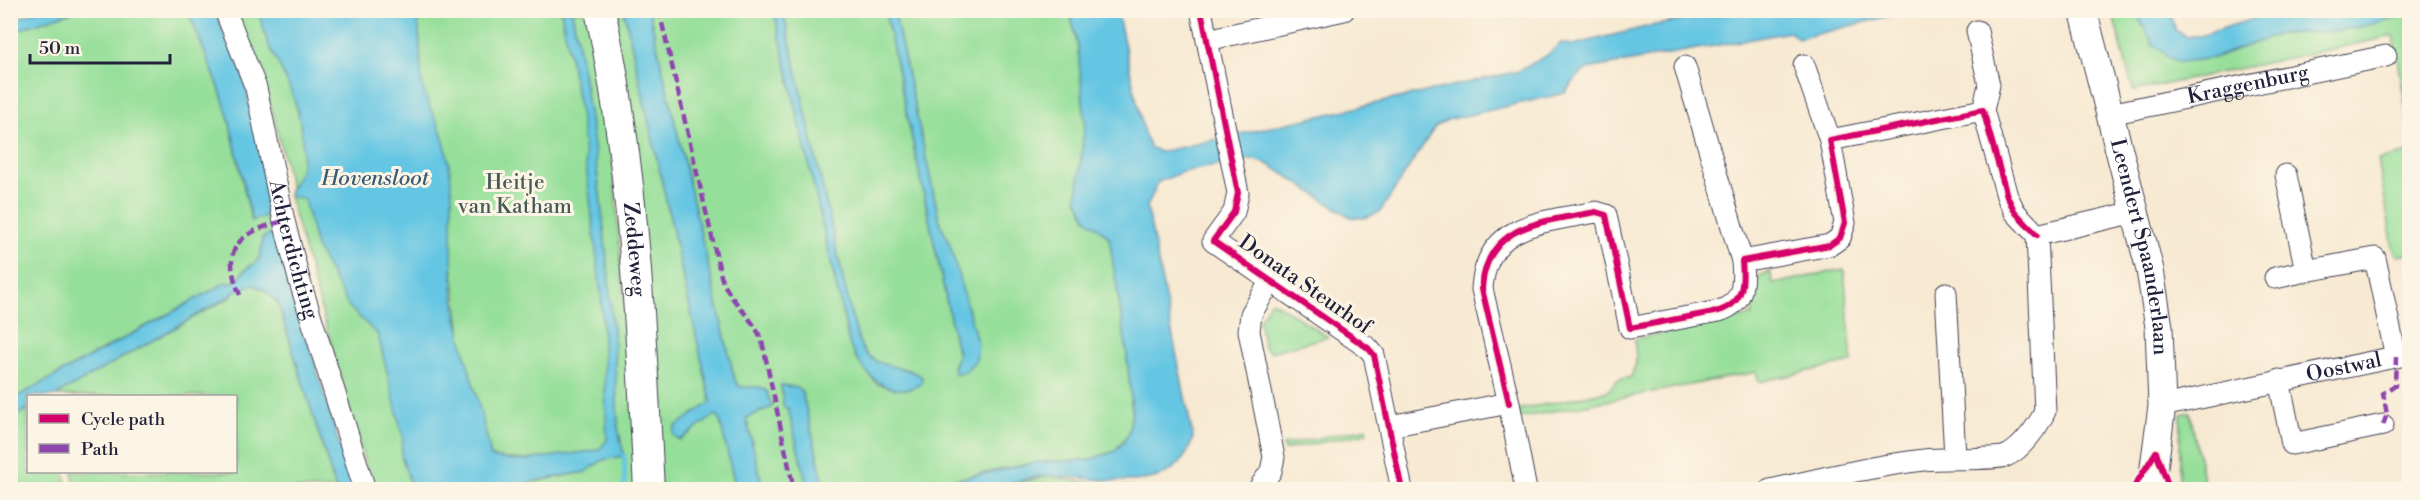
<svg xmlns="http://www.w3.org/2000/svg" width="2420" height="500" font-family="'Libre Bodoni',serif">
  <rect width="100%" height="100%" fill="#fcf5e5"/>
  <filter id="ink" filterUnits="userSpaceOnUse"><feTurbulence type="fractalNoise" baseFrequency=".0167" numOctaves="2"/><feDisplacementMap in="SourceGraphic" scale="12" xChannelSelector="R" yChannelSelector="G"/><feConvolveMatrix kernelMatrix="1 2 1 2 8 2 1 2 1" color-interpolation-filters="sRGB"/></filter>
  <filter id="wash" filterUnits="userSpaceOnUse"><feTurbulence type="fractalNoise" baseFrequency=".008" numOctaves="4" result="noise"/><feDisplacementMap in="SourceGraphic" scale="24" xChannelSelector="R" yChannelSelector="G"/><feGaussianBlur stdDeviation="1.35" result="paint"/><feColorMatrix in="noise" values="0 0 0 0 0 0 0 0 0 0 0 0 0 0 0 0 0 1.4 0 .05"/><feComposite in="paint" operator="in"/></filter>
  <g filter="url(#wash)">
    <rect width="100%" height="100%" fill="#f7e9d2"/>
    <!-- green -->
    <path fill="#96df9a" stroke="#5c806a" stroke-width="1.5" d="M74 11H188L219 87 229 119 251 220 272 214 275 232 262 238C262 272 248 259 239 278L229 284 227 282 11 400 10 32Z
      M236 11H347L450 489H372L289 196 290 185 272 109Z
      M415 11H561C595 151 601 298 612 442 586 461 523 462 491 457L463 353 451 255 443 137 429 109 422 86Z
      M572 11H590L611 135 639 489 492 490 585 472 603 460 624 456 618 428C613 288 598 149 572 11Z
      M610 11H624L711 402 675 427 680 440 715 415 720 417 736 489H660Z
      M649 11H774L850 346 857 360 877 384 910 389 922 377C906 364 876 370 863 350 857 340 855 325 851 314L783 11H885L958 356 953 366 955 373 965 372 950 245 940 223 894 11H1070L1078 48 1085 122 1077 198 1087 218 1109 237 1126 346 1132 410 1129 433 1115 451 1089 460 1038 462 906 489H825L802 392 797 388 781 385 784 408 788 407 808 489H763L746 418 772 407 759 387H740L735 381Z
      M2112 11H2135L2153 44 2213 58 2279 34 2339 31 2365 26 2409 13V128L2394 36 2133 91Z
      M2409 153V254L2397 256 2393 248 2378 160Z
      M1844 269 1852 362 1758 382 1757 372 1519 418 1517 410 1608 391 1617 380 1631 377 1636 363 1635 339 1752 315 1757 277 1770 271 1773 284Z
      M253 284 266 291 278 303 336 489H76L72 472H236V396H59V393L232 296V292Z
      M1270 302H1274L1328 337 1270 352 1264 347 1259 321Z
      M28 409V472H64L68 489H11L10 419Z
      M2190 412 2205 489H2179L2181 414Z
      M1367 428V433L1284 450 1283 445Z
      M1050 476 1111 487H1131L1132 489 982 490Z"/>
    <!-- water -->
    <path fill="#65c6e3" stroke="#44748f" stroke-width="1.5" d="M2409 10V13L2365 26 2339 31 2279 34 2213 58 2180 62 2168 57 2153 44 2135 11H2170L2176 31 2186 36H2200L2276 11Z
      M37 11V10L74 11 11 32V20Z
      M188 11H215L244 78 272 214 252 221 229 119 219 87Z
      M258 11H416C422 35 419 58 422 83 425 104 438 119 443 138 459 188 448 245 454 297 461 352 481 403 491 457L517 461 599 450 607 440 601 295 580 112 561 11H572C598 149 613 288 618 428L624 456 603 460 585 472 492 489H412L401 455 403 437 378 335 349 307 316 247 304 199 289 196C290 184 299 178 301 168 308 123 291 87 271 50 265 38 262 23 258 11Z
      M624 11H649L735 381 740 387H759L767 391 772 407 746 418 763 489H736L719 417 715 415 680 440 673 435 675 427 711 402Z
      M774 11H783L851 314C855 325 857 340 863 350 876 370 906 364 922 377L921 384C887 401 864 374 850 346Z
      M885 11H894L940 223 950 245 978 345 976 360 965 372 955 373 953 368 958 355Z
      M1070 11H1117L1144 133 1150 147 1160 152 1519 71 1546 56 1561 43 1573 45 1650 26 1738 11H1909L1798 39 1790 32 1587 69 1576 78 1565 93 1447 120 1435 127 1380 212 1364 218 1350 217 1270 165 1252 159 1183 172 1158 182 1147 207 1193 437C1177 500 1106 477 1052 476 1030 475 1006 486 984 489 959 493 931 489 906 490L1038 462 1089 460 1115 451 1124 441 1129 433 1132 410 1126 346 1109 237 1087 219 1077 198 1085 122 1078 48Z
      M275 232 353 489H336L278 303 266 291 253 284 233 292 232 295 60 393 58 396H28V409L11 419V400L227 282 230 284 239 279C248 259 262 273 262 238Z
      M781 385 797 388 802 392 825 489H808L788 408H784Z"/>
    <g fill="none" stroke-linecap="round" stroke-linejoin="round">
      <!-- stream -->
      <path stroke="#65c6e3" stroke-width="5" d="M624 456 625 490"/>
    </g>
  </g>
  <g filter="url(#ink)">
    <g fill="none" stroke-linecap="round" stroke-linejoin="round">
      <!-- minor casing -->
      <g stroke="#424052" stroke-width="23">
        <g id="minor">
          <path id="s1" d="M225 10 256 88 284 221 299 279 365 490"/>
          <path d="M1201 10 1238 193 1234 212 1213 241 1368 348 1374 355 1402 490"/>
          <path d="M1977 31 1989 85 1983 110"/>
          <path d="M1207 40 1344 10"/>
          <path d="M1804 65 1830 140"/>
          <path d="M1685 67 1742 261"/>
          <path id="s2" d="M2110 114 2386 56"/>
          <path d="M2286 175 2306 271 2375 258 2396 357"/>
          <path d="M2275 278 2306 271"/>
          <path d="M1946 293 1955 457"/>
          <path d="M2279 380 2292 444 2383 425"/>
          <path d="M1509 403 1482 289C1486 222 1545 222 1596 212L1606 215 1630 328 1719 311C1744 303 1744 284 1742 261L1830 245 1840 238 1845 223 1830 140 1983 110 2007 196 2015 212 2037 235"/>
          <path id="s3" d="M2162 406 2409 354"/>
          <path d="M1390 426 1509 403 1526 490"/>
          <path d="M1258 490 1271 471 1274 457 1249 331 1251 314 1270 282"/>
          <path d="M1770 490C1820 479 1872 466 1924 460 1941 458 1996 460 2006 456 2021 450 2039 425 2045 411L2037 235 2135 212"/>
        </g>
      </g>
      <!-- tertiary casing -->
      <g stroke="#424052" stroke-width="29">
        <g id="tertiary">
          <path id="s4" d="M2083 10 2150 270 2159 327 2162 406 2151 490"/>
        </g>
      </g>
      <!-- secondary casing -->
      <g stroke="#424052" stroke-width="32">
        <g id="secondary">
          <path id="s5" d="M600 10C634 167 641 330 649 490"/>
        </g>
      </g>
      <!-- minor -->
      <use href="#minor" stroke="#fff" stroke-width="21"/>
      <!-- tertiary -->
      <use href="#tertiary" stroke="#fff" stroke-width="27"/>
      <!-- secondary -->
      <use href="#secondary" stroke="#fff" stroke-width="30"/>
      <!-- quiet -->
      <path stroke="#8e44ad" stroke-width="4.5" stroke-dasharray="9 4.5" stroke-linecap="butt" d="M659 10 721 276C729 302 753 316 762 341L794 490
        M240 295C220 247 238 233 284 221
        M2383 425 2387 414 2383 393 2395 385 2396 357"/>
      <!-- cycleway casing -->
      <g stroke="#fcf5e5" stroke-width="10">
        <path id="cycleway" d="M1201 10 1238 193 1234 212 1213 241 1368 348 1374 355 1402 490
          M1509 403 1482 289C1486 222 1545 222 1596 212L1606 215 1630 328 1719 311C1744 303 1744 284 1742 261L1830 245 1840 238 1845 223 1830 140 1983 110 2007 196 2015 212 2037 235
          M2132 490 2156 452 2170 490"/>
      </g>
      <!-- cycleway -->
      <use href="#cycleway" stroke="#d6006c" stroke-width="6"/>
    </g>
  </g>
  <g text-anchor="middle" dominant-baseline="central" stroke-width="6" stroke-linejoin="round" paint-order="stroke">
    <!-- street labels -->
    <g font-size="21" fill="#22223b" stroke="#fcf5e5">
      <text stroke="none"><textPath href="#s2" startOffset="141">Kraggenburg</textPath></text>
      <text stroke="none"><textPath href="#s4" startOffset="244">Leendert Spaanderlaan</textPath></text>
      <text stroke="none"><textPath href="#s5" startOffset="242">Zeddeweg</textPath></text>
      <text stroke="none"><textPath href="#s1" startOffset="250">Achterdichting</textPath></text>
      <text transform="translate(1305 285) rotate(35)">Donata Steurhof</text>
      <text stroke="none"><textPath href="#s3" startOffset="186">Oostwal</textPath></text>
    </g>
    <!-- park labels -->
    <g font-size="21" fill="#455b58" stroke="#fcf5e5">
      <text x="515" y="183">Heitje<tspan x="515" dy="24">van Katham</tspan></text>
    </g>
    <!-- water labels -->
    <g font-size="22" font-style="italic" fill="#395b76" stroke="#fcf5e5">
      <text x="375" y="178">Hovensloot</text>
    </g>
  </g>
  <!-- margin -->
  <rect width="2420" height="500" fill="none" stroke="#fcf5e5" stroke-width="36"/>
  <!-- legend -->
  <rect x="27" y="395" width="210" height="78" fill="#fcf5e5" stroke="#a5a1a1" stroke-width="1.5"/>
  <rect x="39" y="414" width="30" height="9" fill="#d6006c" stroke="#a5a1a1" stroke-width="1.5"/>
  <text x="81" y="425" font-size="18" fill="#22223b">Cycle path</text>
  <rect x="39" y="444" width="30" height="9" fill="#8e44ad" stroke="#a5a1a1" stroke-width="1.5"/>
  <text x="81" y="455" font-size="18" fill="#22223b">Path</text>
  <!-- scale -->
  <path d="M30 54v9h140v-9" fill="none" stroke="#22223b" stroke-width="3"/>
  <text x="39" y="54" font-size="18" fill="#22223b" stroke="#fcf5e5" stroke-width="4.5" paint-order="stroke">50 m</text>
</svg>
